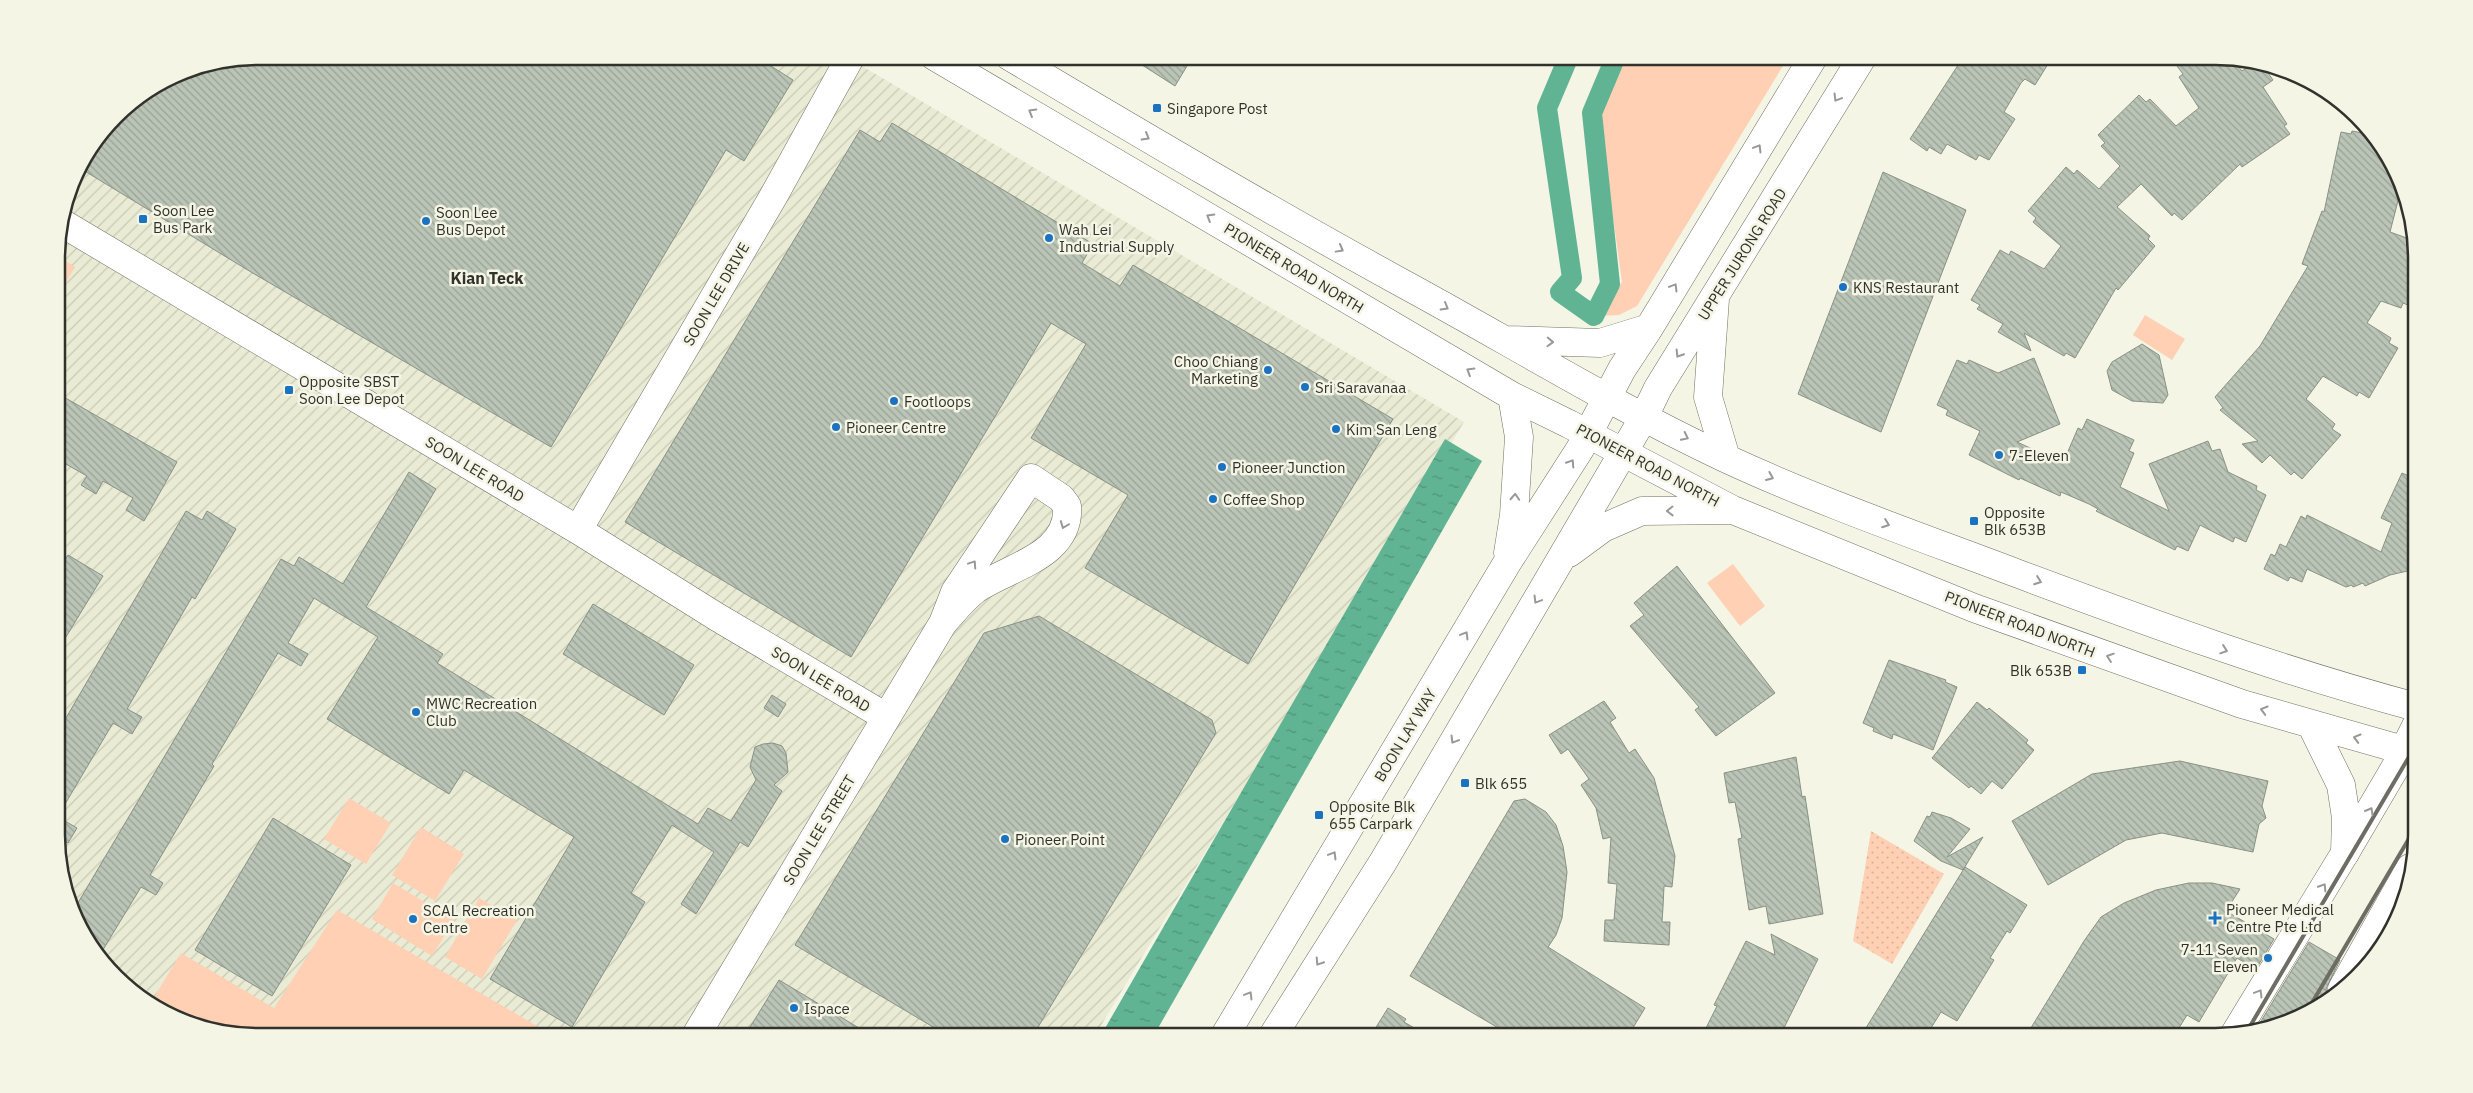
<svg xmlns="http://www.w3.org/2000/svg" width="2473" height="1093" font-family="'IBM Plex Sans',sans-serif">
  <defs>
    <pattern id="industrial-furrows" width="10" height="10" patternUnits="userSpaceOnUse" patternTransform="scale(1.25)"><rect width="10" height="10" fill="#e9ebd4"/><path d="M-1 1l2-2M0 10L10 0M9 11l2-2" fill="none" stroke="#c8cab6"/></pattern>
    <pattern id="park-dots" width="8" height="8" patternUnits="userSpaceOnUse" patternTransform="scale(1.25)"><rect width="8" height="8" fill="#ffd0b3"/><path d="M2 2h.1M6 6h.1" fill="none" stroke="#dbb39a" stroke-width="1.8" stroke-linecap="round"/></pattern>
    <pattern id="water-ripples" width="26" height="14" patternUnits="userSpaceOnUse" patternTransform="scale(1.25)"><rect width="26" height="14" fill="#60b493"/><path d="M2 4q2-2 4 0t4 0M15 11q2-2 4 0t4 0" fill="none" stroke="#509378"/></pattern>
    <pattern id="building-back-hatch" width="6" height="6" patternUnits="userSpaceOnUse" patternTransform="scale(1.25)"><rect width="6" height="6" fill="#bbc5b7"/><path d="M-1 5l2 2M0 0l6 6M5-1l2 2" fill="none" stroke="#99a195"/></pattern>
  </defs>
  <rect width="100%" height="100%" fill="#f4f5e5"/>
  <!-- industrial -->
  <path fill="url(#industrial-furrows)" d="M258 56H845L1464 422 1094 1037H258L181 1022 135 995 98 958 72 913 58 862 57 244 77 169 125 106 181 71Z"/>
  <!-- grass -->
  <path fill="#ffd0b3" d="M1625 56H1789L1637 306 1619 315 1598 316 1622 282 1599 116Z
    M57 255 75 267 57 297Z
    M2145 315 2185 339 2172 360 2133 335Z
    M1733 564 1765 606 1740 626 1707 583Z
    M349 798 391 823 366 864 324 839Z
    M421 827 464 854 435 901 392 875Z
    M393 883 454 920 432 956 372 919Z
    M479 898 517 920 482 979 445 957Z
    M337 910 556 1037H258L181 1022 150 1004 181 953 274 1008Z"/>
  <!-- park -->
  <path fill="url(#park-dots)" d="M1871 831 1944 874 1892 964 1853 941Z"/>
  <!-- water -->
  <path fill="url(#water-ripples)" d="M1445 439 1482 461 1153 1037H1100Z"/>
  <g fill="none" stroke-linecap="round" stroke-linejoin="round">
    <!-- canal -->
    <path stroke="#60b493" stroke-width="20" d="M1569 56 1547 108 1572 278 1560 292 1594 316 1610 284 1592 113 1616 56"/>
  </g>
  <!-- building -->
  <path fill="url(#building-back-hatch)" stroke="#889285" d="M258 56H755L793 80 744 161 726 150 551 447 251 272 78 167 125 106 181 71Z
    M1128 56H1193L1175 86Z
    M1964 56H2053L2035 85 2025 79 2021 83 2004 112 2015 119 1989 160 1979 155 1976 160 1947 144 1941 154 1929 147 1927 151 1910 139Z
    M2191 56H2215L2230 59 2235 67 2237 65 2242 71 2252 64 2263 66 2273 80 2263 87 2287 124 2284 126 2290 134 2242 167 2240 164 2182 220 2174 213 2172 216 2141 184 2117 207 2150 236 2148 239 2155 246 2118 290 2116 288 2075 358 2066 353 2064 356 2024 333 2031 351 1998 332 2003 324 1977 309 1980 305 1971 300 2000 250 2009 255 2011 251 2044 269 2061 246 2033 222 2036 218 2028 211 2066 167 2074 174 2077 170 2099 189 2120 166 2101 146 2105 143 2098 135 2139 95 2146 102 2150 99 2176 126 2199 108 2179 77 2183 74 2177 66Z
    M892 123 1093 244 1082 263 1120 286 1133 265 1393 419 1248 664 1085 568 1128 495 1031 438 1086 344 1051 323 851 657 625 522 860 130 880 142Z
    M2352 131 2368 134 2367 139 2379 142 2402 181 2404 190 2400 193 2390 232 2415 241V308L2403 303 2401 308 2381 301 2367 323 2391 338 2389 343 2398 348 2369 398 2359 392 2357 396 2323 376 2306 399 2335 424 2332 429 2341 435 2302 479 2294 472 2291 475 2270 455 2262 463 2242 444 2258 441 2220 410 2223 408 2215 397 2260 346 2308 266 2302 264 2322 211 2324 212 2341 132 2351 134Z
    M1883 172 1966 210 1881 432 1798 394Z
    M2142 344 2159 355 2168 395 2163 403 2132 401 2112 390 2107 371 2112 362Z
    M2034 358 2060 424 2017 442 2063 463 2078 428 2082 430 2087 419 2134 440 2129 451 2134 453 2120 487 2169 511 2149 464 2208 441 2212 451 2220 449 2228 472 2257 486 2256 490 2266 495 2246 542 2235 537 2233 542 2200 525 2188 551 2177 546 2175 550 2096 511 2098 509 2089 504 2061 492 2060 496 2020 478 2019 480 1969 455 1980 431 1946 415 1948 410 1937 405 1957 360 1967 364 1969 360 1998 373Z
    M62 396 177 462 144 521 126 510 133 498 103 481 96 494 81 485 87 476 57 459V404Z
    M409 472 436 489 366 607 443 654 437 663 698 824 708 808 731 821 756 780 750 767 755 747 763 744 773 743 782 746 786 753 788 772 774 785 782 791 748 847 740 842 696 914 681 904 714 852 672 825 631 893 645 902 572 1027 490 979 574 837 464 770 449 794 327 719 378 637 314 598 288 643 308 654 301 666 278 653 212 764 214 766 150 875 163 883 156 895 141 887 98 958 72 913 281 559 294 566 299 557 343 584Z
    M2402 473 2416 479V569L2390 575 2365 586 2363 583 2353 587 2352 585 2346 587 2307 569 2302 582 2290 577 2288 581 2264 569 2271 554 2275 556 2280 544 2286 547 2301 516 2306 519 2307 515 2381 552 2392 523 2381 518Z
    M186 511 202 520 207 511 236 529 195 599 192 597 127 709 142 717 132 734 113 723 58 816V727L64 716 66 718Z
    M68 555 103 576 58 650 57 556 65 560Z
    M1677 566 1775 693 1716 736 1695 710 1699 707 1630 626 1644 615 1634 603Z
    M593 604 694 665 664 715 563 654Z
    M1039 616 1212 720 1216 733 1032 1037H950L795 945 984 633Z
    M1889 660 1946 680 1945 682 1957 687 1933 750 1893 734 1892 739 1873 731 1874 728 1863 723Z
    M772 695 786 704 778 717 764 708Z
    M1604 701 1616 718 1610 722 1629 753 1635 749 1654 778 1675 856 1672 887 1664 886 1663 907 1662 922H1670L1669 945 1604 941 1605 920H1614L1617 884 1608 883 1611 837 1603 839 1596 808 1581 785 1589 779 1568 749 1561 754 1549 735Z
    M1977 702 1987 710 1989 708 2005 721 2028 740 2026 743 2034 750 2002 789 1992 781 1981 794 1971 786 1969 788 1932 758Z
    M1796 757 1802 797 1805 796 1823 914 1769 924 1766 906 1749 910 1738 839 1742 838 1735 802 1729 803 1724 773Z
    M2180 761 2268 781 2262 806 2266 818 2259 824 2253 852 2162 833 2126 840 2048 885 2012 821 2092 774Z
    M1525 799 1546 812 1556 825 1563 846 1567 872 1562 918 1556 935 1548 947 1645 1008 1628 1036H1512L1410 976 1514 801Z
    M1932 812 1951 818 1970 829 1947 857 1983 837 1963 870 1941 861 1914 841 1927 816 1930 817Z
    M58 817 77 828 68 843 58 838Z
    M273 818 351 865 272 996 195 950Z
    M1965 867 2027 905 2010 933 2007 931 1990 958 1994 960 1957 1021 1941 1012 1926 1036H1861Z
    M2189 883H2212L2240 889 2226 911 2274 939 2256 969 2237 958 2199 1022 2187 1015 2174 1036H2026L2084 941 2101 917 2124 903 2156 890Z
    M1771 934 1818 959 1780 1036H1702L1717 1006 1714 1005 1746 941 1775 955Z
    M2309 942 2340 960 2326 989 2331 999 2280 1026 2255 1031Z
    M779 980 874 1037H744Z
    M1388 1008 1406 1019 1404 1022 1428 1036 1370 1037Z"/>
  <g fill="none" stroke-linecap="round" stroke-linejoin="round">
    <!-- minor casing -->
    <g stroke="#707163" stroke-width="29">
      <path id="minor" d="M62 223 578 530 717 617 886 717
        M578 530 773 197 851 56
        M2342 989 2410 868
        M2234 1035 2345 853 2395 768 2416 726
        M695 1037 943 623 955 592 1031 478 1061 498 1067 506C1071 556 1008 567 976 589 964 598 953 612 943 623"/>
    </g>
    <!-- major casing -->
    <g stroke="#707163" stroke-width="29">
      <path id="major" d="M934 56 1512 396 1569 424 1733 510 1974 608 2242 704 2417 754
        M1009 56C1139 133 1269 210 1402 283 1509 341 1614 406 1725 458 1820 502 1918 536 2016 573 2150 623 2278 670 2416 707
        M1715 299 1708 397 1726 458
        M1507 340 1600 343 1649 328
        M1508 553 1514 515 1519 437 1512 396
        M1569 553 1603 528 1642 511 1729 510
        M2311 724 2341 785 2346 818 2345 853
        M1224 1037 1507 563 1580 449 1622 369 1649 328 1814 56
        M1272 1037 1383 862 1644 417 1658 388 1863 56"/>
    </g>
    <!-- minor -->
    <use href="#minor" stroke="#fff" stroke-width="28"/>
    <!-- major -->
    <use href="#major" stroke="#fff" stroke-width="28"/>
    <!-- rail -->
    <path stroke="#6d6d64" stroke-width="4" d="M2306 1013 2417 825
      M2246 1033 2416 745"/>
  </g>
  <!-- one-way arrows -->
  <defs><path id="oneway-chevron" d="M-2-3.5L2.5 0L-2 3.5" fill="none" stroke-width="1.6" stroke-linecap="round" stroke-linejoin="round" transform="scale(1.25)"/></defs>
  <g stroke="#989896">
    <use href="#oneway-chevron" transform="translate(1837 98) rotate(121)"/>
    <use href="#oneway-chevron" transform="translate(1032 112) rotate(-150)"/>
    <use href="#oneway-chevron" transform="translate(1146 137) rotate(30)"/>
    <use href="#oneway-chevron" transform="translate(1758 148) rotate(-59)"/>
    <use href="#oneway-chevron" transform="translate(1210 217) rotate(-149)"/>
    <use href="#oneway-chevron" transform="translate(1340 249) rotate(29)"/>
    <use href="#oneway-chevron" transform="translate(1674 287) rotate(-59)"/>
    <use href="#oneway-chevron" transform="translate(1445 307) rotate(30)"/>
    <use href="#oneway-chevron" transform="translate(1550 342) rotate(2)"/>
    <use href="#oneway-chevron" transform="translate(1679 354) rotate(122)"/>
    <use href="#oneway-chevron" transform="translate(1470 371) rotate(-149)"/>
    <use href="#oneway-chevron" transform="translate(1685 437) rotate(26)"/>
    <use href="#oneway-chevron" transform="translate(1571 463) rotate(-57)"/>
    <use href="#oneway-chevron" transform="translate(1770 477) rotate(23)"/>
    <use href="#oneway-chevron" transform="translate(1515 497) rotate(-87)"/>
    <use href="#oneway-chevron" transform="translate(1670 511) rotate(179)"/>
    <use href="#oneway-chevron" transform="translate(1886 524) rotate(20)"/>
    <use href="#oneway-chevron" transform="translate(1064 525) rotate(111)"/>
    <use href="#oneway-chevron" transform="translate(973 564) rotate(-56)"/>
    <use href="#oneway-chevron" transform="translate(2038 581) rotate(20)"/>
    <use href="#oneway-chevron" transform="translate(1537 600) rotate(121)"/>
    <use href="#oneway-chevron" transform="translate(1465 635) rotate(-59)"/>
    <use href="#oneway-chevron" transform="translate(2224 650) rotate(19)"/>
    <use href="#oneway-chevron" transform="translate(2110 657) rotate(-161)"/>
    <use href="#oneway-chevron" transform="translate(2264 710) rotate(-164)"/>
    <use href="#oneway-chevron" transform="translate(2357 738) rotate(-164)"/>
    <use href="#oneway-chevron" transform="translate(1454 740) rotate(121)"/>
    <use href="#oneway-chevron" transform="translate(2370 811) rotate(-60)"/>
    <use href="#oneway-chevron" transform="translate(1333 855) rotate(-59)"/>
    <use href="#oneway-chevron" transform="translate(2323 887) rotate(-58)"/>
    <use href="#oneway-chevron" transform="translate(1319 962) rotate(123)"/>
    <use href="#oneway-chevron" transform="translate(2259 993) rotate(-59)"/>
    <use href="#oneway-chevron" transform="translate(1249 995) rotate(-59)"/>
  </g>
  <!-- markers -->
  <g fill="#1a72c0" stroke="#f4f5e5" stroke-width="2">
    <rect x="1152" y="103" width="10" height="10" rx="2.5"/>
    <rect x="138" y="214" width="10" height="10" rx="2.5"/>
    <circle cx="426" cy="221" r="5"/>
    <circle cx="1049" cy="238" r="5"/>
    <circle cx="1843" cy="287" r="5"/>
    <circle cx="1268" cy="370" r="5"/>
    <circle cx="1305" cy="387" r="5"/>
    <rect x="284" y="385" width="10" height="10" rx="2.5"/>
    <circle cx="894" cy="401" r="5"/>
    <circle cx="836" cy="427" r="5"/>
    <circle cx="1336" cy="429" r="5"/>
    <circle cx="1999" cy="455" r="5"/>
    <circle cx="1222" cy="467" r="5"/>
    <circle cx="1213" cy="499" r="5"/>
    <rect x="1969" y="516" width="10" height="10" rx="2.5"/>
    <rect x="2077" y="665" width="10" height="10" rx="2.5"/>
    <circle cx="416" cy="712" r="5"/>
    <rect x="1460" y="778" width="10" height="10" rx="2.5"/>
    <rect x="1314" y="810" width="10" height="10" rx="2.5"/>
    <circle cx="1005" cy="839" r="5"/>
    <path d="M2212.5 910.5h5v5h5v5h-5v5h-5v-5h-5v-5h5z"/>
    <circle cx="413" cy="919" r="5"/>
    <circle cx="2268" cy="958" r="5"/>
    <circle cx="794" cy="1008" r="5"/>
  </g>
  <g text-anchor="middle" dominant-baseline="central" stroke-width="5" stroke-linejoin="round" paint-order="stroke">
    <!-- poi labels -->
    <g font-size="15" fill="#32322c" stroke="#f4f5e5" text-anchor="start">
      <text x="1167" y="108">Singapore Post</text>
      <text x="153" y="210">Soon Lee<tspan x="153" dy="17">Bus Park</tspan></text>
      <text x="436" y="212">Soon Lee<tspan x="436" dy="17">Bus Depot</tspan></text>
      <text x="1059" y="229">Wah Lei<tspan x="1059" dy="17">Industrial Supply</tspan></text>
      <text x="1853" y="287">KNS Restaurant</text>
      <text x="1258" y="361" text-anchor="end">Choo Chiang<tspan x="1258" dy="17">Marketing</tspan></text>
      <text x="299" y="381">Opposite SBST<tspan x="299" dy="17">Soon Lee Depot</tspan></text>
      <text x="1315" y="387">Sri Saravanaa</text>
      <text x="904" y="401">Footloops</text>
      <text x="846" y="427">Pioneer Centre</text>
      <text x="1346" y="429">Kim San Leng</text>
      <text x="2009" y="455">7-Eleven</text>
      <text x="1232" y="467">Pioneer Junction</text>
      <text x="1223" y="499">Coffee Shop</text>
      <text x="1984" y="512">Opposite<tspan x="1984" dy="17">Blk 653B</tspan></text>
      <text x="2072" y="670" text-anchor="end">Blk 653B</text>
      <text x="426" y="703">MWC Recreation<tspan x="426" dy="17">Club</tspan></text>
      <text x="1475" y="783">Blk 655</text>
      <text x="1329" y="806">Opposite Blk<tspan x="1329" dy="17">655 Carpark</tspan></text>
      <text x="1015" y="839">Pioneer Point</text>
      <text x="2226" y="909">Pioneer Medical<tspan x="2226" dy="17">Centre Pte Ltd</tspan></text>
      <text x="423" y="910">SCAL Recreation<tspan x="423" dy="17">Centre</tspan></text>
      <text x="2258" y="949" text-anchor="end">7-11 Seven<tspan x="2258" dy="17">Eleven</tspan></text>
      <text x="804" y="1008">Ispace</text>
    </g>
    <!-- street labels -->
    <g font-size="15" fill="#32322c" stroke="#f4f5e5">
      <text transform="translate(1742 254) rotate(-58)">UPPER JURONG ROAD</text>
      <text transform="translate(1294 268) rotate(31)">PIONEER ROAD NORTH</text>
      <text transform="translate(716 294) rotate(-60)">SOON LEE DRIVE</text>
      <text transform="translate(1648 465) rotate(28)">PIONEER ROAD NORTH</text>
      <text transform="translate(475 469) rotate(31)">SOON LEE ROAD</text>
      <text transform="translate(2020 624) rotate(21)">PIONEER ROAD NORTH</text>
      <text transform="translate(821 679) rotate(31)">SOON LEE ROAD</text>
      <text transform="translate(1405 735) rotate(-59)">BOON LAY WAY</text>
      <text transform="translate(819 830) rotate(-59)">SOON LEE STREET</text>
    </g>
    <!-- neighbourhood labels -->
    <g font-size="16" font-weight="bold" fill="#32322c" stroke="#f4f5e5">
      <text x="487" y="278">Kian Teck</text>
    </g>
  </g>
  <!-- crop -->
  <path d="M0 0H2473V1093H0ZM258 65H2215A193 193 0 0 1 2408 258V835A193 193 0 0 1 2215 1028H258A193 193 0 0 1 65 835V258A193 193 0 0 1 258 65Z" fill="#f4f5e5" fill-rule="evenodd"/>
  <path fill="none" stroke="#32322c" stroke-width="2.5" d="M258 65H2215A193 193 0 0 1 2408 258V835A193 193 0 0 1 2215 1028H258A193 193 0 0 1 65 835V258A193 193 0 0 1 258 65Z"/>
</svg>
